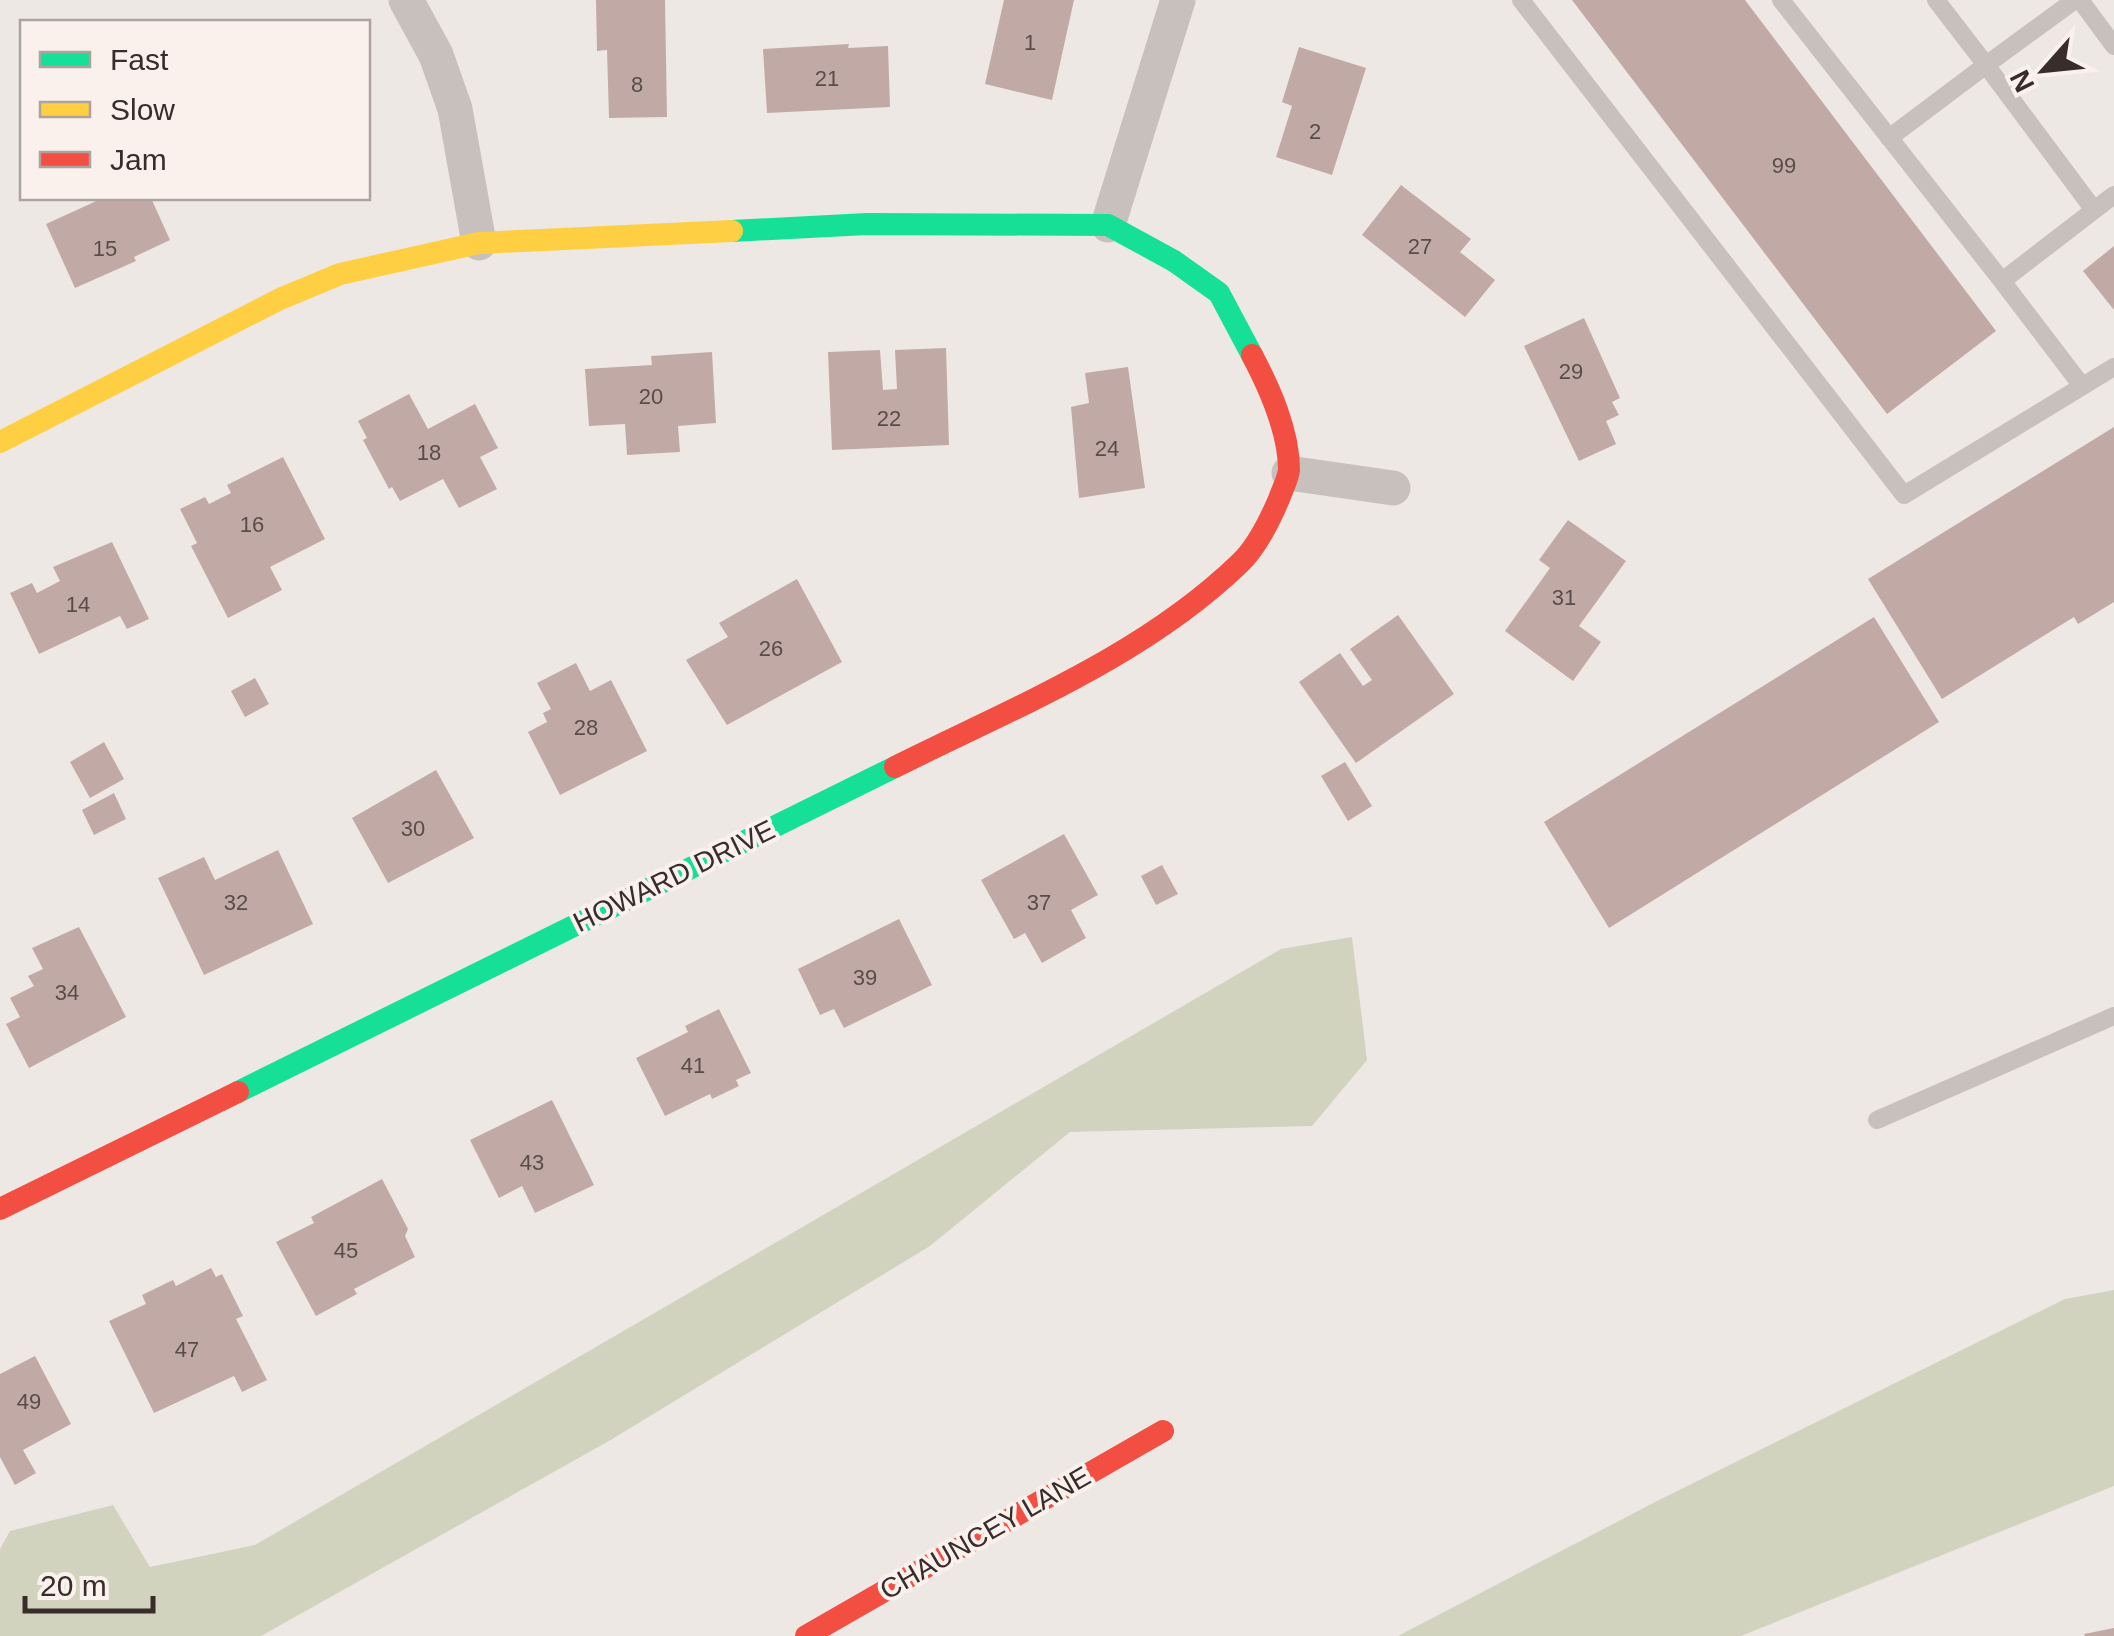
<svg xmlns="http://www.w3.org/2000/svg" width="2114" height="1636" font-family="Arial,sans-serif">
  <rect width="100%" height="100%" fill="#eee8e4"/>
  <!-- green -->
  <path fill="#d2d3bf" d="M1352 937 1367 1060 1312 1126 1070 1132 930 1246 609 1441 261 1636H0V1549L10 1531 113 1505 150 1567 255 1545 1281 949Z
    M2114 1290V1486L1741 1636H1398L1659 1500 2065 1299Z"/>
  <!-- building -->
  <path fill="#c1aaa6" d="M596 0H665L667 117 609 118 607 50 597 51Z
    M1004 0H1074L1052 100 985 84Z
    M1572 0H1745L1996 331 1887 414Z
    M849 44 848 48 888 46 890 107 767 113 763 49Z
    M1299 47 1366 68 1332 175 1276 157 1292 106 1282 102Z
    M1401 185 1471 239 1460 252 1495 280 1465 317 1362 235Z
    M103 198H151L170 240 134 257 136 261 75 288 46 224Z
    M2114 246V310L2083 271Z
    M1584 318 1620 398 1612 402 1619 415 1606 421 1616 444 1579 461 1524 346Z
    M946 348 949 445 832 450 828 352 880 350 883 390 897 389 895 350Z
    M712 352 716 423 678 426 680 452 627 455 625 424 589 426 585 369 652 365 651 356Z
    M1128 367 1145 488 1079 498 1071 407 1089 403 1085 373Z
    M409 394 428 429 475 404 498 448 480 457 497 489 459 508 443 479 400 501 392 487 389 489 363 440 367 438 358 421Z
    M2114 427V602L2078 624 2074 617 1942 699 1868 579Z
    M283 457 325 539 270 567 282 590 228 618 191 546 197 543 180 509 205 497 209 504 231 493 227 485Z
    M1568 520 1626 561 1579 626 1601 642 1573 681 1505 631 1550 568 1539 560Z
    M112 542 149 619 127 629 120 616 39 654 10 593 32 583 37 593 60 581 53 567Z
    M797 579 842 662 727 725 686 660 728 637 719 623Z
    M1398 615 1454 694 1356 763 1299 682 1340 653 1363 686 1372 680 1350 649Z
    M1874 617 1939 722 1609 928 1544 822Z
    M576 663 590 691 611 680 647 751 560 795 528 732 547 722 543 713 551 709 537 683Z
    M255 678 269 704 245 717 231 691Z
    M104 742 124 779 90 798 70 762Z
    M1345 762 1372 806 1348 821 1321 776Z
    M436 770 474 838 388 883 352 818Z
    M114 793 126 819 94 835 82 810Z
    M1064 834 1098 895 1071 910 1086 938 1042 963 1025 933 1014 939 981 880Z
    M278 850 313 924 204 975 158 878 204 857 215 880Z
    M1162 865 1178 894 1156 905 1141 876Z
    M899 919 932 985 844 1028 834 1009 820 1015 798 969Z
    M79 927 126 1017 29 1068 6 1024 20 1017 10 998 34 986 28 976 43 969 32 948Z
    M719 1009 751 1073 736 1080 739 1086 712 1099 710 1094 665 1116 636 1058 688 1032 685 1026Z
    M552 1100 594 1185 535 1213 522 1186 499 1198 470 1140Z
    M382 1179 408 1229 405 1236 415 1257 354 1289 357 1294 316 1316 276 1242 314 1223 311 1217Z
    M211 1268 216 1277 222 1274 243 1316 236 1319 267 1380 242 1392 234 1376 154 1413 109 1321 146 1304 142 1295 173 1280 176 1286Z
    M35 1356 71 1424 23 1450 36 1473 15 1485 0 1457V1374Z
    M2114 1628V1636H2085L2084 1634Z"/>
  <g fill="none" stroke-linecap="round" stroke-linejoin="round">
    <!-- lane -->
    <path stroke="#c7c0bd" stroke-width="18" d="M1521 0 1904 495 2114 367
      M1781 0 2002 281
      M1936 0 1986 65 2075 0
      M2080 0 2114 46
      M1889 138 1986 65 2094 210
      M2082 386 2002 281 2114 195
      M1877 1120 2114 1016"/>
    <!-- street -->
    <path stroke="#c7c0bd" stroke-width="35" d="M406 0 436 55 455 109 479 243
      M1108 225 1178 0
      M1289 473 1393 488"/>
    <!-- fast -->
    <path stroke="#16e098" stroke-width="22" d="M732 231 867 224 1108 225 1174 261 1219 293 1252 355
      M238 1092 895 767"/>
    <!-- slow -->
    <path stroke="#ffcf43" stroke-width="22" d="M0 442 280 299 340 274 479 243 732 231"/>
    <!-- jam -->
    <path stroke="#f24e42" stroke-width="22" d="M895 767C1013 708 1144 656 1240 563 1256 548 1270 520 1279 499 1282 490 1288 479 1289 470 1289 431 1270 389 1252 355
      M0 1209 238 1092
      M806 1636 1163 1431"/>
  </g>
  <g text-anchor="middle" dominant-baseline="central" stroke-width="8" stroke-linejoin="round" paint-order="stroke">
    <!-- number labels -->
    <g font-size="22" fill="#5a4c4a">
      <text x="1030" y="42">1</text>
      <text x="827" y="78">21</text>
      <text x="637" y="84">8</text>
      <text x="1315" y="131">2</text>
      <text x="1784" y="165">99</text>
      <text x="1420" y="246">27</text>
      <text x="105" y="248">15</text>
      <text x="1571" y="371">29</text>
      <text x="651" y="396">20</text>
      <text x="889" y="418">22</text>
      <text x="1107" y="448">24</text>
      <text x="429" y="452">18</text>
      <text x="252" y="524">16</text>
      <text x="1564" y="597">31</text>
      <text x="78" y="604">14</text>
      <text x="771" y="648">26</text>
      <text x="586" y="727">28</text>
      <text x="413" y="828">30</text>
      <text x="236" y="902">32</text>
      <text x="1039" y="902">37</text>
      <text x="865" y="977">39</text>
      <text x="67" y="992">34</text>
      <text x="693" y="1065">41</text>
      <text x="532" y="1162">43</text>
      <text x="346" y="1250">45</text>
      <text x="187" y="1349">47</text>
      <text x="29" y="1401">49</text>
    </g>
    <!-- street labels -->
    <g font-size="28" fill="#382d2b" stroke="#faf1ed">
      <text transform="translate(674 876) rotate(-26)">HOWARD DRIVE</text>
      <text transform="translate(985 1533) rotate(-30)">CHAUNCEY LANE</text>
    </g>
  </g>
  <!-- legend -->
  <rect x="20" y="20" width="350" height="180" fill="#faf1ed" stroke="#aca39f" stroke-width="2.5"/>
  <rect x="40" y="52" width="50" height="15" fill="#16e098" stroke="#aca39f" stroke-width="2.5"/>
  <text x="110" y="70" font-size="30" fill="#382d2b">Fast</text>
  <rect x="40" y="102" width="50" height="15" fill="#ffcf43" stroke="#aca39f" stroke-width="2.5"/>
  <text x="110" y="120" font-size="30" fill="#382d2b">Slow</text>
  <rect x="40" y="152" width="50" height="15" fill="#f24e42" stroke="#aca39f" stroke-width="2.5"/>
  <text x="110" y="170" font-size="30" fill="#382d2b">Jam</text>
  <!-- north arrow -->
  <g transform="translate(2044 70) rotate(243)" stroke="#faf1ed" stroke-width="8" paint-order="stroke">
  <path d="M0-8L18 38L0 25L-18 38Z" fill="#382d2b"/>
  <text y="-15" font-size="28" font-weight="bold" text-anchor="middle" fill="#382d2b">N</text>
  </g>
  <!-- scale -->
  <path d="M25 1596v15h128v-15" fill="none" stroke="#382d2b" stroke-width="5"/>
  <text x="40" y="1596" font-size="30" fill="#382d2b" stroke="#faf1ed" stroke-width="8" paint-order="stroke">20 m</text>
</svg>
